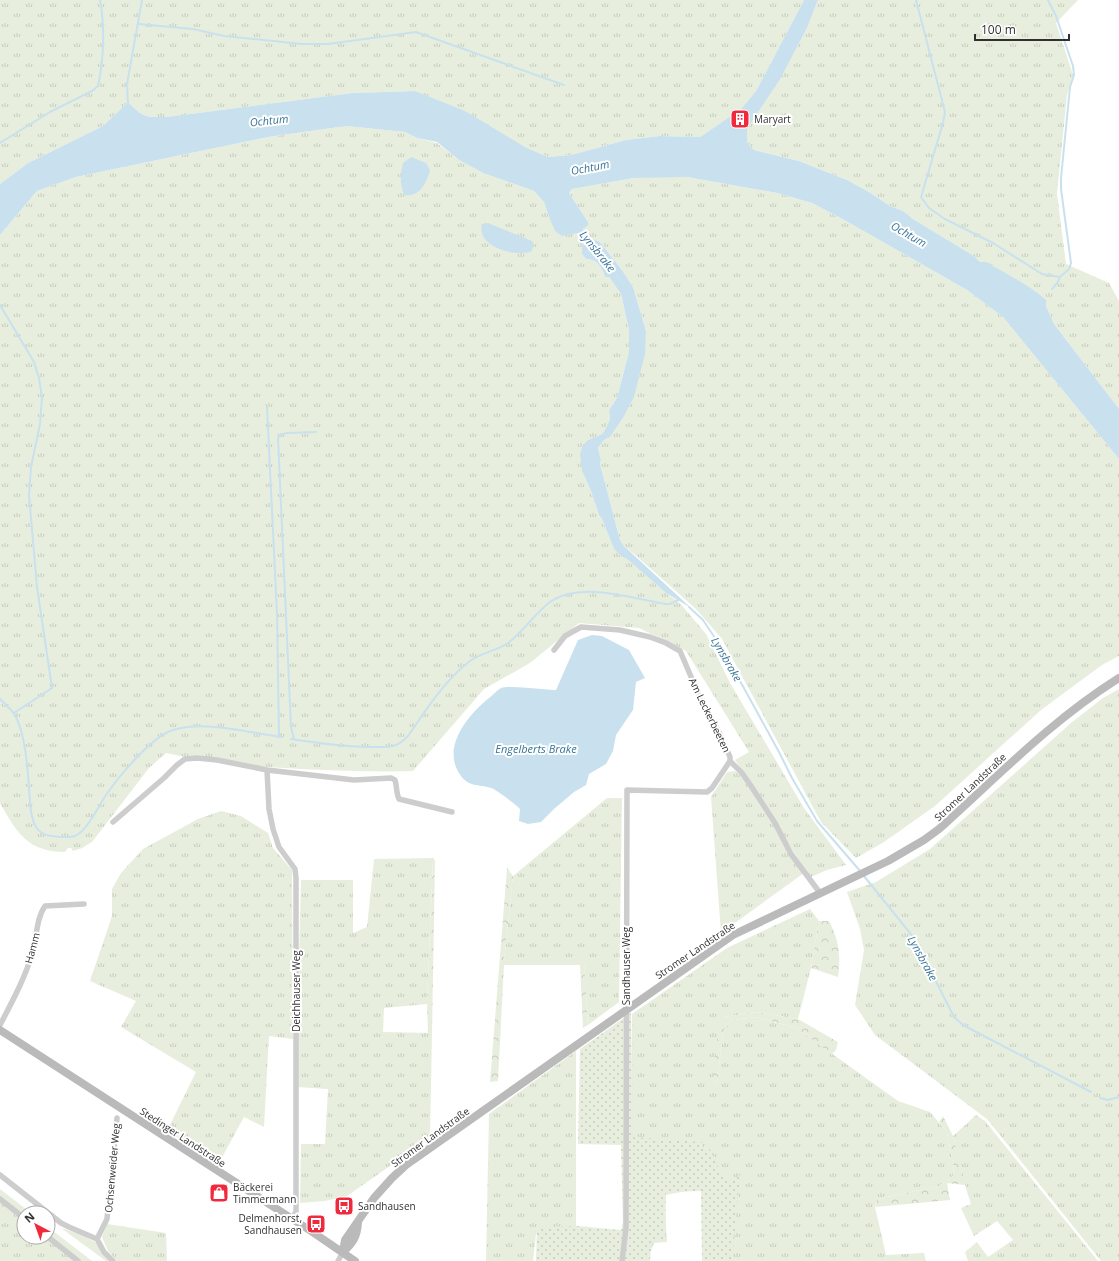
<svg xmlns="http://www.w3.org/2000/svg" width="1119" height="1261" font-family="'Open Sans',sans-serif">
  <defs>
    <pattern id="grass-tufts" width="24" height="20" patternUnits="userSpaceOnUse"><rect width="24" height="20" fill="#e7eedd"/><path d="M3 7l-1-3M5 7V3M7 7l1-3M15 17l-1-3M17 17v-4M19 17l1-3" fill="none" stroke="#c6ccbe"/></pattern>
    <pattern id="forest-crowns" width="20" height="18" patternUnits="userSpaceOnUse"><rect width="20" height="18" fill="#e7eedd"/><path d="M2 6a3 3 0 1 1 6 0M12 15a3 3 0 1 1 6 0" fill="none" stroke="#c6ccbe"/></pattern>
    <pattern id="park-dots" width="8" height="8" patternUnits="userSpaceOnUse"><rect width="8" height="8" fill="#e7eedd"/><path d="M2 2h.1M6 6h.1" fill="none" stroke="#c6ccbe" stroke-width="1.8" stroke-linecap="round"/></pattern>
  </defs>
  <rect width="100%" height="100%" fill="#fff"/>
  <!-- grass -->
  <path fill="url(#grass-tufts)" d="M0 0H804L756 91 741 109 700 137 660 136 626 140 571 155 548 157 525 147 415 91 352 93 168 117C145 117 144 118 128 102L103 126 28 163 0 184Z
    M818 0H1078L1056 23 1073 75 1067 95 1057 194 1066 264 1109 283 1119 301V409L1054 324 1046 306V300L980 262 974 256 913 219 903 211 890 206 869 192 847 180 799 161 754 150 748 144 747 137V129L781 78 807 28Z
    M346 126 405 132 417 138 437 143 459 160 483 173 534 191 544 202 549 217 562 235 578 233 582 237 585 243 582 245V254L586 259C597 259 602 267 605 277H609L621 294 629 330V352L617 398 609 410 610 419 605 430 602 434 588 440 582 471 591 491 599 515 602 519 614 549 622 557 627 559 666 593 679 602 706 634 730 683 804 808 846 865 827 870 811 877C783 839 762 798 735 760L749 752 686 651 639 628 579 623 530 663 484 689 413 771C383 772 354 771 324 770 271 768 218 765 166 753L149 768 92 842 82 848 73 851 71 848H68L65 852C28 852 17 833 0 803V235L37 191 76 177 268 137Z
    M660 176 687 177 777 193 812 203 846 221 967 290 1003 317 1119 459V656L1102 665 1041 710 935 806 884 842 856 858 821 822 722 639 696 609 634 554 624 546 620 540 600 464 601 460 598 448 604 440 610 437 623 418 646 331 633 287 622 270 600 242 591 238 590 239 585 234 583 229 588 222 569 193 572 189 634 178Z
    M1119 689V1261H1101L987 1119 875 1035 855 1005 864 950 860 929 847 892 876 882 930 849 1071 723 1103 698Z
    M735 771 740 775 749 787 773 824 789 855 804 873 721 933 711 797 727 772Z
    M607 798H622L619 1002 588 1025 584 961H504L513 876Z
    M221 811 241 816 268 833 273 848 292 870 293 1034V1039L269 1036 264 1127 244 1117 219 1163 167 1131 196 1072 121 1027 136 1001 90 981 112 916V889L121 873 143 849 198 819Z
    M433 858 427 1004 384 1008 383 1032 432 1033 430 1138 347 1196 325 1201 300 1203 301 1144H325L328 1089 297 1087V1039L301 880H353V933L367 927 374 859Z
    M810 909 819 921 811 968 798 1019 756 1012 724 1017 713 1084 717 1085 723 1031 732 1020 757 1017 796 1028 898 1101 930 1112 947 1132 954 1168 953 1176 939 1186 877 1199 875 1207 886 1255 924 1253 926 1261H726L706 1188 664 1195 667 1242 654 1243 646 1261H626L632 1226V1014L727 948Z
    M576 1051V1232L536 1234 533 1261H486L489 1114Z
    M976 1115 985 1121 1098 1261H968L965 1252 977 1242 988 1257 1013 1240 997 1221 974 1236 961 1208 971 1204C963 1181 959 1158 953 1136Z
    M0 1189 31 1213H24V1237H48V1227L92 1261H0Z
    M107 1224 166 1233 167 1261H117L108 1251 102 1237Z
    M61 1228 80 1234 95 1242 110 1261H106Z"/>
  <!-- forest -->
  <path fill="url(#forest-crowns)" d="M433 858 435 861 432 1033H428L427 1004Z
    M507 868 513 876 504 961H584L588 1025 583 1028 580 965H504L498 1081 490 1082Z
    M819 921H829C839 940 841 955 838 977L811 968Z
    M756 1012 798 1019 838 1042 836 1050 832 1054 796 1028 757 1017 732 1020 723 1031 717 1085 713 1084 719 1022 724 1017Z
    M943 1116 953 1136 963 1173 965 1185 947 1183 950 1200 875 1207 877 1199 939 1186 953 1176 954 1168 947 1132 939 1122Z"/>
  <!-- park -->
  <path fill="url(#park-dots)" d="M631 1013 633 1137 702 1142 703 1147 709 1148 724 1179 733 1181 740 1175 732 1261H702L701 1191 666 1192 665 1240 652 1239 650 1261H536L537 1227 578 1226 621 1230 623 1222 621 1145 578 1144 580 1049Z"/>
  <!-- water -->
  <path fill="#c9e1ee" d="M804 0H818L807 28 781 78 747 129V137L748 144 754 150 799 161 847 180 869 192 890 206 903 211 913 219 974 256 980 262H986C1006 274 1028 284 1046 300V306L1054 324 1119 409V459L1003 317 967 290 846 221 812 203 777 193 687 177 634 178 572 189 569 193 588 222V225L583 229 585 234 590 239 591 238 600 242 622 270 633 287 646 331 645 354 634 397 623 418 610 437 604 440 598 448 601 460 600 464 620 540 624 546 691 608 666 593 627 559 622 557 614 549 602 519 599 515 591 491 582 471 580 454 583 445 588 440 602 434 605 430 610 419 609 410 617 398 629 352V330L621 294 609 277H605C602 267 597 259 586 259L582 254V245L585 243 582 237 578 233 562 236 555 231 549 217 544 202 534 191 483 173 459 160 437 142 417 138 405 132 346 126 268 137 76 177 37 191 0 235V184L28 163 103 126 128 102C144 118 145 117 167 117L352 93 415 91 465 111 525 147 548 157 571 155 626 140 660 136 700 137 741 109 756 91Z
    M411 157 426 163 430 170C426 184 420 197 404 195 400 184 400 175 403 163Z
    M488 223 532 241 533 243 532 251C517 258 476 247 482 225Z
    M592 635 602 636 629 650 645 678 636 682 633 710 616 735 613 751 606 764 589 774 586 785 574 792 554 809 541 822 528 824 519 821 520 809C518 806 494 788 491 788 478 784 469 787 461 776 440 748 468 715 489 698 493 695 497 690 501 688 510 685 545 690 556 690L578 640Z"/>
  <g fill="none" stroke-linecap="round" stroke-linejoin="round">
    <!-- stream -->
    <path stroke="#c9e1ee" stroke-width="2" d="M916 0 945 112 943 123 921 197 929 208 945 219 993 243 1042 274 1060 277
      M1048 0 1056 16 1073 66 1074 75 1070 87 1061 178V189L1071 263 1069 269 1060 277 1058 282 1052 289
      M139 24 193 29 224 36 302 44H328L416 32 564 85
      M128 104 127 84 142 0
      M0 143 50 112 92 91 98 86C104 59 105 27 100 0
      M0 305 34 362 39 378 42 398 40 424 31 467 29 495 37 587 52 688 14 713
      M267 407 277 614 279 737
      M689 607 703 620 723 650 779 752 792 778 817 821 861 872
      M0 699C5 704 11 709 15 715 28 739 28 784 31 812 33 820 34 828 42 833 47 837 69 838 75 836 77 835 78 834 80 833 91 823 98 807 106 795 119 776 149 740 170 731 201 719 250 733 282 737
      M291 739C318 743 344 747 371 747 380 747 388 748 396 745 401 743 404 740 408 736 426 710 444 681 470 661 482 652 497 651 508 643 524 631 534 614 550 602 580 581 631 598 665 604H670L678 600
      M294 739 291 727 278 438 280 435 287 433 316 432
      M864 876 914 938 954 1017 963 1025 1091 1092
      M1100 1098 1108 1100 1119 1097"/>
    <!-- minor -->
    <path stroke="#cdcdcd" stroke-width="5.5" d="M554 650 565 636 581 627 620 630 650 637 666 643 680 651 704 707 720 734 730 757V761L742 773 751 786 775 823 791 854 820 893
      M267 770 269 809 273 829 279 847 295 869 296 878V1211L293 1219
      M113 822 164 778 177 765 185 759 197 758 217 760 267 770 354 780 391 778 395 780C397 786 396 793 399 799L452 812
      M0 1025C12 1002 25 978 32 954 37 938 36 919 45 906L84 904
      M0 1175 61 1223 69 1227 97 1239 104 1252 113 1261
      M0 1199 24 1218
      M48 1237 78 1261
      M97 1239 107 1219 117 1118
      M338 1261 343 1252
      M622 1261 626 1228 627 790 707 792 712 788 730 761"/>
    <!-- secondary -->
    <path stroke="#bababa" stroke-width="8" d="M0 1030 311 1231 355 1261
      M343 1252 345 1240 374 1198 392 1178 406 1165 733 935 888 861 924 840 939 829C998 776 1052 720 1119 678
      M343 1252C353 1243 357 1237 358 1223"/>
  </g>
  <!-- icons -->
  <defs>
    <g id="building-square" transform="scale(1)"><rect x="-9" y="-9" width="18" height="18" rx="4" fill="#f02a3c" stroke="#fff"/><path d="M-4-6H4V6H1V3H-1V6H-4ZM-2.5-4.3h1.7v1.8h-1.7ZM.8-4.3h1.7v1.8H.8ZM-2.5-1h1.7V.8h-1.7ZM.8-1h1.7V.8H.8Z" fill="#fff"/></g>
    <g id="shop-square" transform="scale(1)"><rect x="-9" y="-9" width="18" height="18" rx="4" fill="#f02a3c" stroke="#fff"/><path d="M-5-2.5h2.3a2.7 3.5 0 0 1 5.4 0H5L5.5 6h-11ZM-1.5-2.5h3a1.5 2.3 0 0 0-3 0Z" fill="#fff"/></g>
    <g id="bus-square" transform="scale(1)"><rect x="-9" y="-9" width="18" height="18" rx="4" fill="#f02a3c" stroke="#fff"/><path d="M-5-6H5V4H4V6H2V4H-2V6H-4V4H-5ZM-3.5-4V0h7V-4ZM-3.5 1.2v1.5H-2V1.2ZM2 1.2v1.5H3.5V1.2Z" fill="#fff"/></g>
  </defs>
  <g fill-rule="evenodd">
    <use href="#building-square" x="740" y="119"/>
    <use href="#shop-square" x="219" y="1193"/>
    <use href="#bus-square" x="344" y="1206"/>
    <use href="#bus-square" x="316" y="1224"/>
  </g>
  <g text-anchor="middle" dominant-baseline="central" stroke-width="4" stroke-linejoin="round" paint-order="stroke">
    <!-- poi labels -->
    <g font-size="10" fill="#303030" stroke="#fff" text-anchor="start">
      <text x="754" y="119">Maryart</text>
      <text x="233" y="1187">Bäckerei<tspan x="233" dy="12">Timmermann</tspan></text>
      <text x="358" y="1206">Sandhausen</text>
      <text x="302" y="1218" text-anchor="end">Delmenhorst,<tspan x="302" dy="12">Sandhausen</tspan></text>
    </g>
    <!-- street labels -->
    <g font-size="10" fill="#303030" stroke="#fff">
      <text transform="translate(710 715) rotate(64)">Am Leckerbeeten</text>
      <text transform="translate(970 787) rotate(-43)">Stromer Landstraße</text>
      <text transform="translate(32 948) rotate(-75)">Hamm</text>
      <text transform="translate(695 950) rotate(-34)">Stromer Landstraße</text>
      <text transform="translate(626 966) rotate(-90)">Sandhauser Weg</text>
      <text transform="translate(296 991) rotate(-90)">Deichhauser Weg</text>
      <text transform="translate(183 1137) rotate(33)">Stedinger Landstraße</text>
      <text transform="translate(430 1137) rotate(-36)">Stromer Landstraße</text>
      <text transform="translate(112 1168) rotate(-85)">Ochsenweider Weg</text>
    </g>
    <!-- water labels -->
    <g font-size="11" font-style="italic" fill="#387598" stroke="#fff">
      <text transform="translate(269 120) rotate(-6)">Ochtum</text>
      <text transform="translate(590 167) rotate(-11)">Ochtum</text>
      <text transform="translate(909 234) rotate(30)">Ochtum</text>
      <text transform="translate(598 251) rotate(51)">Lynsbrake</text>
      <text transform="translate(727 659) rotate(60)">Lynsbrake</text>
      <text x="536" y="748">Engelberts Brake</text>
      <text transform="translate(923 958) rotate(61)">Lynsbrake</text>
    </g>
  </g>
  <!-- north arrow -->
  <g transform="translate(36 1225) rotate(319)"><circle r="19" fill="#ffffff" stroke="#acacac"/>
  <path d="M0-3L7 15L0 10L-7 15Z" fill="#f02a3c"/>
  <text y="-6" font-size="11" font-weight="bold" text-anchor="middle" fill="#303030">N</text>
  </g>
  <!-- scale -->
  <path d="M975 34v6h94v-6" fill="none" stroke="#303030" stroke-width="2"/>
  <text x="981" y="34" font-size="12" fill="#303030" stroke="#ffffff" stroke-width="3" paint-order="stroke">100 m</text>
</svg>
